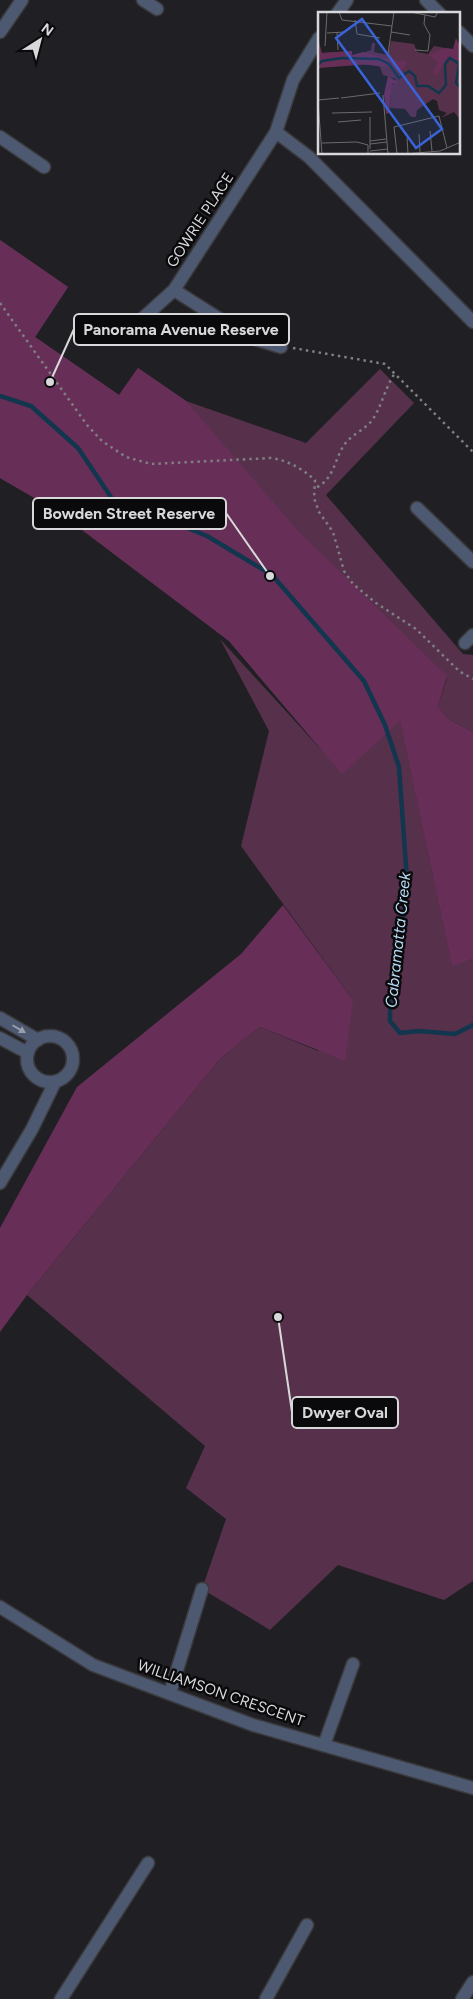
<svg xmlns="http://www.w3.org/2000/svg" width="473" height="1999" font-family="Figtree,sans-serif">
  <rect width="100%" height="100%" fill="#202024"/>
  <!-- green -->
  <path fill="#57314c" d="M0 240 68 287 35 337 119 395 138 368 186 401 306 443 380 369 414 403 326 495 463 654 473 655V732L448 719 438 706 447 678 400 720 452 965 473 959V1581L444 1600 338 1565 270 1630 202 1589 226 1519 186 1488 205 1446 27 1295 221 1058 260 1027 318 1051 353 1000 241 846 269 731 220 639 325 754 229 641 57 511 0 478Z"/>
  <!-- forest -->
  <path fill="#672f57" d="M0 240 68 287 35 337 119 395 138 368 186 401 298 531 447 676 438 706 448 719 473 732V959L452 966 400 721 342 774 229 641 57 511 0 478Z
    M283 905 353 1000 345 1061 260 1027 221 1058 27 1295 0 1332V1228L77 1087 241 954Z"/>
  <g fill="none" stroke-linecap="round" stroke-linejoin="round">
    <!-- stream -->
    <path stroke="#12364d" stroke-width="4.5" d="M0 396 31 406 78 448 115 503 163 518 207 536 272 575 364 681 385 725 399 767 407 880 401 936 390 992V1021L400 1033 419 1031 455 1034 473 1025"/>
    <!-- minor casing -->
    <g stroke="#3a3a3d" stroke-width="15">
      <path id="minor" d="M143 0 157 9
        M426 0 440 14
        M337 14 347 0
        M0 32 22 0
        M459 32 473 46
        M319 38 293 80 276 132 309 157 473 322
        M0 137 44 167
        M174 290 248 337 281 347
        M143 318 174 290 276 132
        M417 508 473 562
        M465 643 473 635
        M0 1018 38 1040
        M27 1059a23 23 0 1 1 46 0a23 23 0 1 1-46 0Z
        M0 1038 28 1053
        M0 1183 32 1129 55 1082
        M0 1607 93 1665 253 1725 473 1788
        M170 1693 202 1589
        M324 1745 353 1664
        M61 1999 148 1863
        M266 1999 307 1925
        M462 1999 473 1982"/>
    </g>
    <!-- path -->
    <path stroke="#7f7f82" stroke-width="2.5" stroke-dasharray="2.5 4" stroke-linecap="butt" d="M0 303 87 425 102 441 126 457 151 464 271 458C289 461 301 468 315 480L314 498 319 512 333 532 344 571 353 584 376 603 416 629 459 671 473 679
      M293 348 385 364 473 452
      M317 487C333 480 335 459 344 445 352 434 365 430 373 419 382 405 385 388 395 373"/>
    <!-- minor -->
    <use href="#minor" stroke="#4d5871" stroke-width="12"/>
  </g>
  <!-- one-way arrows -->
  <defs><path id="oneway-solid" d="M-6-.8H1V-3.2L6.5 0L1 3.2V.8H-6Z" transform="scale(1.25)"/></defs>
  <use fill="#999eab" href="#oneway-solid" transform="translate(19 1029) rotate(30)"/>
  <g text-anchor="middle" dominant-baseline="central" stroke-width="5" stroke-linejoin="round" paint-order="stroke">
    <!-- street labels -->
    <g font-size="15" fill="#d8d8da" stroke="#0a0a0c">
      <text transform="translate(200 220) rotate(-57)">GOWRIE PLACE</text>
      <text transform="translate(221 1693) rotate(19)">WILLIAMSON CRESCENT</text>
    </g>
    <!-- water labels -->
    <g font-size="16" font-style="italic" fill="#b7d9f3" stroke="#0a0a0c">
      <text transform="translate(398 940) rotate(-84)">Cabramatta Creek</text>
    </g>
  </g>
  <!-- overview -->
  <g transform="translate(318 12)">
    <rect width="142" height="142" fill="#202024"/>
    <path d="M73 29 96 32 99 40 110 42 116 34 133 37 128 48 130 45 142 50 141 106 136 100 123 106 129 101 121 98 119 89 115 87 99 98 98 105H93L87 97 72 96 73 75 78 67 65 63 62 55 56 52 0 56V37L4 41 34 39V43H40L53 38 54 31H57L56 40 70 43Z" fill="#57314c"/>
    <path d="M138 26 142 34V50L130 45 119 63 114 61 120 50 111 43 127 36 135 37ZM0 27 4 41 34 39V43L45 40 83 50 86 47 89 51 82 61 69 50 68 55 42 52 0 56ZM70 64 80 70 74 72 71 101 68 102 66 82Z" fill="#672f57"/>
    <path fill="none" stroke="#12364d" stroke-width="2.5" d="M0 53 4 49 24 46 61 47 71 52 81 66 91 59 97 64 99 74H110L121 81 128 73 127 52 132 46 141 52 138 71 143 76"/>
    <path fill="none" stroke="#6a6a6d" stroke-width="1" d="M21 0 24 8 74 14M93 0 117 5 120 0M37 8 39 22 62 26M19 20 20 38M73 20 92 23M9 21 27 20M7 34 9 0M97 38 110 39 112 23 106 12 107 3M70 42 76 0M65 83 70 142M23 86 62 81M0 88 21 86M0 89 4 142M14 101 54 100M20 110 43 108M112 119 114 139M101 122 102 140M89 126 90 141M52 129 68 127M4 131 39 130 50 133V142M52 132 69 130M52 137V105M52 139 70 137M79 142 76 115 121 104 129 136M86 142 122 139 143 130"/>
    <path fill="#3963d8" fill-opacity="0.15" stroke="#3963d8" stroke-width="2.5" d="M44 7 124 117 98 136 18 26Z"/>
    <rect width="142" height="142" fill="none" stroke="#d8d8da" stroke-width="2.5"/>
  </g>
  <!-- callouts -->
  <path fill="none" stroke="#d8d8da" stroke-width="2" d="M50 382L74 329M270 576L226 513M278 1317L292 1412"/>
  <g fill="#d8d8da" stroke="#0a0a0c" stroke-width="2">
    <circle cx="50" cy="382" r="5"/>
    <circle cx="270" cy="576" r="5"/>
    <circle cx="278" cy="1317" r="5"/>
  </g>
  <g fill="#0a0a0c" stroke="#d8d8da" stroke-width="2">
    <rect x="74" y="314" width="215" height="31" rx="5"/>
    <rect x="33" y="498" width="193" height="31" rx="5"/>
    <rect x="292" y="1397" width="106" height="31" rx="5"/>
  </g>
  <g font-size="16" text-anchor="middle" font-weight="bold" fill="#d8d8da">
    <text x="181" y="335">Panorama Avenue Reserve</text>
    <text x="129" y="519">Bowden Street Reserve</text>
    <text x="345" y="1418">Dwyer Oval</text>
  </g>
  <!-- north arrow -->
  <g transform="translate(40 40) rotate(36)" stroke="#0a0a0c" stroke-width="4" paint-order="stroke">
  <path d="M0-4L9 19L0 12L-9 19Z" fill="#d8d8da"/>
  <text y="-8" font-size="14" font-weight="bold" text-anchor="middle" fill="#d8d8da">N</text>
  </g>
</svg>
